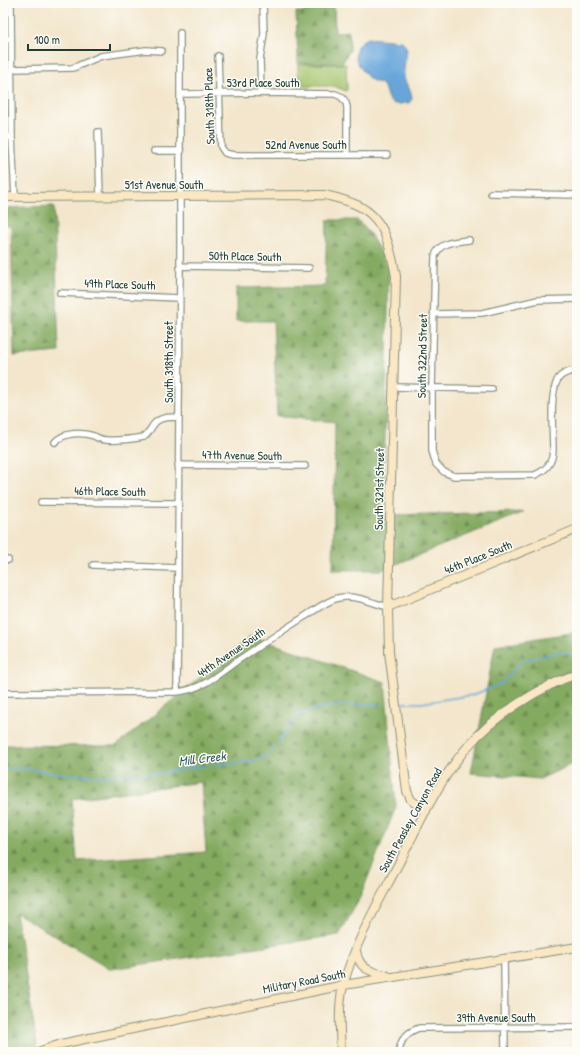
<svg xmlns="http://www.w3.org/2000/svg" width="580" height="1055" font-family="'Patrick Hand',sans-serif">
  <defs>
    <pattern id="forest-firs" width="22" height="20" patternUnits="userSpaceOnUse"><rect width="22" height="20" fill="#84aa60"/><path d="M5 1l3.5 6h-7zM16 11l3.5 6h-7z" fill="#6b8c50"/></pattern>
  </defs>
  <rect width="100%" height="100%" fill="#fdfcf7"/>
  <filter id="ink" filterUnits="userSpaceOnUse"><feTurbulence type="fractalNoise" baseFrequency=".025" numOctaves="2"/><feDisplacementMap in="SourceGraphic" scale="8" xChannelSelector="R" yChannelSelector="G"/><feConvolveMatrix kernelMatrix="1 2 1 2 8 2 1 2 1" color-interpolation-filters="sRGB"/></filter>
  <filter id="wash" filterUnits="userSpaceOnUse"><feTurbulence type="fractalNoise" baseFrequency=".012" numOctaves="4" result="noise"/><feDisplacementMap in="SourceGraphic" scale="16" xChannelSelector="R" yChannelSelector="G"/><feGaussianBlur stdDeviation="0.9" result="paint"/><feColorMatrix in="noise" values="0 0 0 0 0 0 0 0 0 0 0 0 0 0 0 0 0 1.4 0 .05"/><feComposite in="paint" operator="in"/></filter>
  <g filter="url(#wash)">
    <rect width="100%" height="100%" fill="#f3e6cc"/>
    <!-- green -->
    <path fill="#a6c56d" stroke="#628150" d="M298 64H346L347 89 346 91 334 86H298Z"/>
    <!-- forest -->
    <path fill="url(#forest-firs)" stroke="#52744a" fill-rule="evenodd" d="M313 3H334L335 32 349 31 350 50 342 64 298 63 296 12H306Z
      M54 206 59 352 14 356 11 227 3 224V208Z
      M327 220H358L370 234 389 268 383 515 524 512 382 570H333L335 422 277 416 273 321H236V288L325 286Z
      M577 632V762L540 779 471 773 495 645Z
      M251 636 385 682 396 807 359 900 339 935 111 969 16 913 37 1045 23 1052H3V745L116 746ZM201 782 206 852 77 861 72 799Z"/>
    <!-- water -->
    <path fill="#68a6da" stroke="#447287" d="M368 38 401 41 403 42 407 49C406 56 403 71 404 78 407 87 411 88 412 99L409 103C404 102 401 105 396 104 386 103 387 92 383 85 380 82 376 83 372 80 368 79 366 74 363 71 353 59 351 45 368 38Z"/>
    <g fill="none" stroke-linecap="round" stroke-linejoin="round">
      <!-- stream -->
      <path stroke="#68a6da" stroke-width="1.5" d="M403 703H421L473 695 502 683 522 661 559 652 577 655
        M3 769 20 768 64 774 99 776 162 773 186 768 246 762 259 759 268 754 279 743 289 725 296 716 322 707 345 705H382"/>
    </g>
  </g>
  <g filter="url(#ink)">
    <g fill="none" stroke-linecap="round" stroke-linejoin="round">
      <!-- street casing -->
      <g stroke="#899280" stroke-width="8">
        <path id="street" d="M11 3 12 137 15 197
          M3 39H11
          M218 56 221 147 225 153 233 155H387
          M12 69 73 68 101 56 146 50 162 51
          M261 93 260 59 264 34 263 3
          M181 94 261 93 335 94C342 96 346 100 347 107V155
          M98 132 100 196
          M3 137H12
          M154 151H181
          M491 193 577 195
          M469 240C455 242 440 241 435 256L432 388V451L436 464 444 472 454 476 535 475C546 470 552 464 553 451 553 433 549 394 558 379 562 373 570 371 577 370
          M180 266 309 268
          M60 293 179 298
          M434 314 482 313 538 300 577 299
          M393 387 492 389
          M55 442C64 432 82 432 94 436 98 438 101 440 106 440 119 441 132 439 144 437 149 433 150 429 154 424 159 417 170 417 179 417
          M178 465 305 466
          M41 502 178 503
          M3 560H8
          M93 565 178 568
          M177 692 180 266V33
          M3 693 177 692C204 689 218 674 240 659 261 645 282 631 304 617 314 611 326 601 338 598 354 594 373 603 388 607
          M504 959 505 1052
          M399 1052C400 1040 407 1032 419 1028L577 1027"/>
      </g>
      <!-- secondary casing -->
      <g stroke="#899280" stroke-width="10">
        <path id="secondary" d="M3 197 325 195C333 197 343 199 352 203 385 215 390 246 396 276L388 607 389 652 407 791 411 800 426 811
          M388 607 577 529
          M356 951C360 971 371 971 388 976
          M38 1052 61 1044 80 1040 344 985 577 947
          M341 1052C340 1031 338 1007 343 986 355 941 380 900 401 859 421 820 440 778 469 745 494 716 541 686 577 674"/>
      </g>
      <!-- street -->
      <use href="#street" stroke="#fff" stroke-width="5.5"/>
      <!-- secondary -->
      <use href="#secondary" stroke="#fae7c3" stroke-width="8"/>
    </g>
  </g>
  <g text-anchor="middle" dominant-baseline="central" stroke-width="3" stroke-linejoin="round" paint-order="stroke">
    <!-- street labels -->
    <g font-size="12" fill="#1f3d34" stroke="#fdfcf7">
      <text x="263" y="82">53rd Place South</text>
      <text transform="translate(209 106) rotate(-92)">South 318th Place</text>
      <text x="306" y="144">52nd Avenue South</text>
      <text x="164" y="184">51st Avenue South</text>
      <text transform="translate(245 256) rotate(1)">50th Place South</text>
      <text transform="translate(120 284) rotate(2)">49th Place South</text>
      <text transform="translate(422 356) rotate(-89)">South 322nd Street</text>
      <text transform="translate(168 362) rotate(-90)">South 318th Street</text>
      <text transform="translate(242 455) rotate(1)">47th Avenue South</text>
      <text transform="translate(379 489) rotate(-89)">South 321st Street</text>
      <text transform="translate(110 491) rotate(1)">46th Place South</text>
      <text transform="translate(478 557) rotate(-22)">46th Place South</text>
      <text transform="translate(231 652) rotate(-34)">44th Avenue South</text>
      <text transform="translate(410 820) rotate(-61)">South Peasley Canyon Road</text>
      <text transform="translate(304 981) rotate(-11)">Military Road South</text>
      <text x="496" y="1017">39th Avenue South</text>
    </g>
    <!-- water labels -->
    <g font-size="13" font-style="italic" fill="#355c66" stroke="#fdfcf7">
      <text transform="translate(202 758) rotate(-7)">Mill Creek</text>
    </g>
  </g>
  <!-- margin -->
  <rect width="580" height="1055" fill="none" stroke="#fdfcf7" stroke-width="16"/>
  <!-- scale -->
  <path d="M28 44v6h82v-6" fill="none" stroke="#1f3d34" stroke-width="2"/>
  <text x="34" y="44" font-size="12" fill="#1f3d34" stroke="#fdfcf7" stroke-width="3" paint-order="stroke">100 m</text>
</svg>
